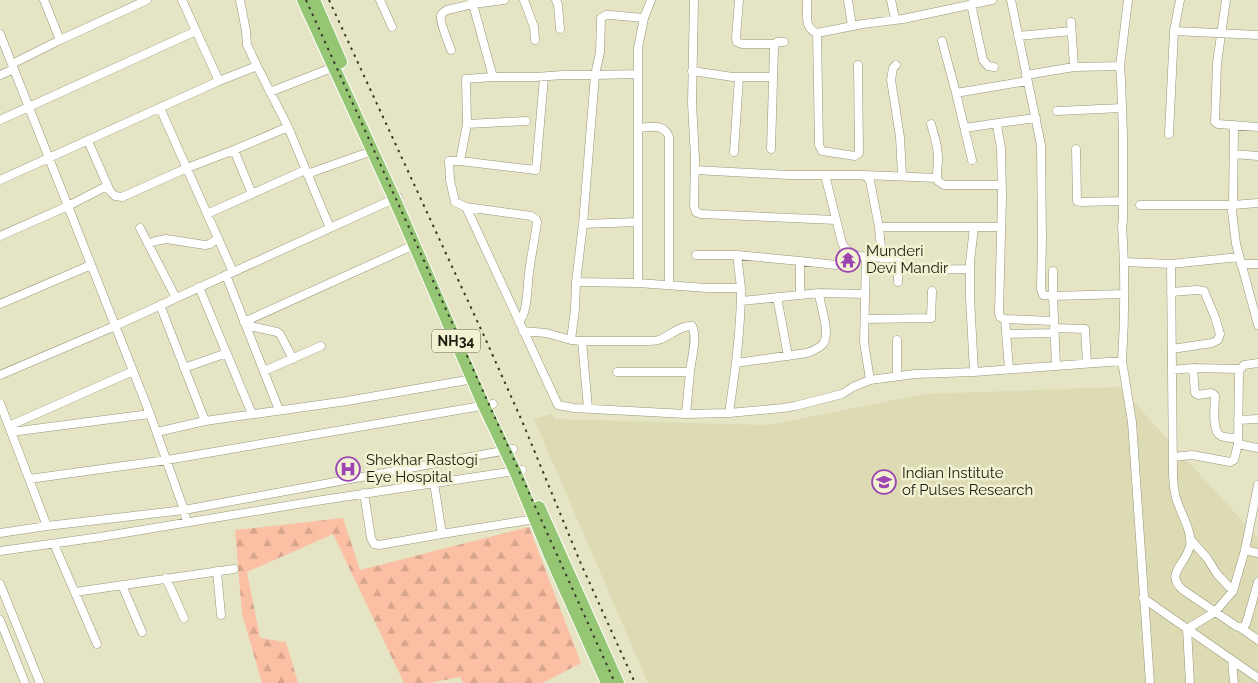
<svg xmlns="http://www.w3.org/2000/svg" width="1258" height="683" font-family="Raleway,sans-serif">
  <defs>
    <pattern id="forest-firs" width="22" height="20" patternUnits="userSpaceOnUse" patternTransform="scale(1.25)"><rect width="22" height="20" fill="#fbc0a4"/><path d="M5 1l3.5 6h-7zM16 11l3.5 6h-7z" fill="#d7a58c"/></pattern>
  </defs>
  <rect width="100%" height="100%" fill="#e5e4c5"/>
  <!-- built -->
  <path fill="#dddbb4" d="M1120 387 1258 538V683H648L534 419 552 414 555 419 768 425 924 394Z"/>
  <!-- forest -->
  <path fill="url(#forest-firs)" d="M343 518 360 570 529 527 581 663 543 683H463L460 677 429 683H404L333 534 247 572 260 638 286 642 298 683H262L242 614 235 530Z"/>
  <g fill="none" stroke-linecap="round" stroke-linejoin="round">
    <!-- minor casing -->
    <g stroke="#989679" stroke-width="9">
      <path id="minor" d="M44 0 60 40
        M182 0 219 81
        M240 0 246 31 247 45 257 66
        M380 0 392 27
        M524 0 534 27 535 40
        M556 0 558 5 560 29
        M694 0 692 103 695 158 694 206 696 212 701 214 836 220
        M739 0 736 38 737 42 742 44H775
        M807 0C808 13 803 28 817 33L863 24 903 19 992 0
        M848 0 852 26
        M891 0 895 19
        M1011 0 1041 145 1042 239 1041 289 1043 295 1053 296 1056 366
        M1226 0 1217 63 1215 122 1218 124 1258 127
        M472 1 493 77
        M971 4 983 60 988 66 994 67
        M1071 22 1074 67
        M1174 31 1258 35
        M817 33 819 145 822 151 855 156 859 153 858 65
        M0 34 150 414 184 510 187 522
        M1018 36 1071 31
        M942 41 956 93
        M451 50C449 44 439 21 441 16 441 13 444 12 447 10L473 4 504 0
        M12 64 60 40 147 0
        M896 65 893 68 891 80 900 137 902 176
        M692 71 733 77H773
        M638 74 595 75 600 52 601 18 606 15H610L644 18
        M0 75 14 69
        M1026 75 1074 67 1120 66
        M270 92 334 67
        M160 108 233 272
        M1057 111 1122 108
        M0 120 196 31
        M467 124 526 121
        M931 124C934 135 938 146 938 157 939 165 935 173 938 181L944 185H1001
        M1234 125 1233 205 1232 211 1236 244 1258 325
        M638 128C650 127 664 123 669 137V285
        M965 128 998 123
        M1169 134 1174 31 1180 0
        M88 141 110 191 115 196 122 197 187 168 234 150 288 127
        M771 149 774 47 777 42H784
        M1076 149 1077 201 1081 202 1123 201
        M234 150 252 194
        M734 152 739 77
        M1234 154 1258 156
        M972 160 956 93 1027 81
        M460 161 536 170 544 77
        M695 170 789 175H825
        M307 174 372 151
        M864 175 937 178
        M0 180 219 81 257 66 288 127 330 228
        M1140 205H1233L1258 203
        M466 207 558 405 574 408 686 414 690 372
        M207 214 305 170
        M583 224 638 222
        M879 227 882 258
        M974 227H1001
        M140 228 176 298
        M0 236 68 206 107 186
        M148 244 156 241 166 239 205 245 210 244 218 238
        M696 255H737
        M866 257 864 342 870 380
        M800 261 836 265 839 262 845 248
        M1124 262 1171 264 1239 257
        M1171 264 1173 475C1173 482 1174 490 1176 498 1180 512 1193 532 1190 546 1186 564 1164 574 1183 590L1236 626 1241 628 1246 624 1258 582
        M1241 264H1258
        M920 270 970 269
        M1053 271V296L1124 294
        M226 275 279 410
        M638 283V48L644 18 651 0
        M199 287 252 414
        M741 288 737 255 800 261V295L741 301
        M1171 292 1197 290 1204 291 1215 317 1220 334 1218 340 1212 343 1172 349
        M800 295 819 293 865 294
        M777 297 788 356
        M0 304 91 265
        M160 305 205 421
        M865 319 931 318 932 291
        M1005 319 1053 321
        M244 322 414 245
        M519 322C528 312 527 287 529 273 531 256 535 239 537 222L536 219 531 216 466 207 455 202 450 180 449 161H460L467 124 466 79 493 77H535L563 75H595L583 224 576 282
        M246 325 277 332 280 334 293 359
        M1054 328 1085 329 1087 363
        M523 331 546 333 571 340 582 341H648C652 341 657 341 661 339 671 335 681 325 692 326 698 337 691 360 690 372H617
        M1006 334 1054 333
        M571 340 575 309 576 282 638 283 707 288H741C741 330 735 372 729 413L783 408 795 406 842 394 853 387 870 380 915 374 974 372 970 298V262L974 227H879L870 181 867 177 862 175H825L842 243C846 251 852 254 859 256L898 259V282
        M897 340V376
        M582 341 588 408
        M1122 361C1125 316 1125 270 1122 225L1123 221V134L1121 79 1120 66 1128 0
        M736 363 807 353C812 351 818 349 822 345 832 335 820 307 819 293
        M184 368 227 353
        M1193 368 1195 393 1198 395 1211 393 1213 394 1215 396C1215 406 1211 431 1221 436 1226 438 1233 438 1238 438
        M1009 369 1005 319 1000 317 999 313 1002 197 1001 148 997 126 998 123 1036 118
        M1172 370 1193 368 1240 369
        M264 371 321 346
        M974 372 1122 361 1132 422 1150 683
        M0 375 115 326 398 197
        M0 403 47 526
        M686 414 729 413
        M1238 420 1258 419
        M9 426 133 371
        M11 432 150 414
        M157 432 205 421 347 401 473 379
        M1238 444 1258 448
        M1173 457 1192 455 1230 462 1234 460 1238 444 1239 371 1244 365 1258 363
        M29 479 167 460 493 404
        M434 483 442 534 535 519
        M364 493 371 538 374 544 379 545 442 534
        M0 533 47 526 184 510 513 449
        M1190 539 1207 558 1217 574 1233 591
        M54 544 97 644
        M1245 550 1258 553
        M0 551 100 537 316 501 522 470
        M217 571 221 615
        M166 578 184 618
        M0 584 40 683
        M122 585 142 632
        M75 592 234 569
        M1143 598 1258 678
        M0 620 25 683
        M1241 628 1258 640
        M1232 660 1234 683
        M1190 683 1187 629 1215 612 1233 591 1245 550 1258 485"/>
    </g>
    <!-- trunk casing -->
    <g stroke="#fff" stroke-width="14">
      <path id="trunk" d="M303 0 394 198 484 406 515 471 551 558 607 683
        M314 0 341 62
        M539 507 618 683"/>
    </g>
    <!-- minor -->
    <use href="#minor" stroke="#fff" stroke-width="8"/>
    <!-- trunk -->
    <use href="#trunk" stroke="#94c673" stroke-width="12"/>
    <!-- rail -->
    <path stroke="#39382a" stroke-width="2" stroke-dasharray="2.5 5" stroke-linecap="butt" d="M306 0 615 683
      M329 0 485 338 522 421 581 564 635 683"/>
  </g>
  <!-- icons -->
  <defs>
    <g id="temple-ring" transform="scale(1.25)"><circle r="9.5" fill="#f2f1d2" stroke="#9c44b1" stroke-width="1.5"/><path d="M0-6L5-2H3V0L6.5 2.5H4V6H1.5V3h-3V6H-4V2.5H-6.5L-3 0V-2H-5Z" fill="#9c44b1"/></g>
    <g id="hospital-ring" transform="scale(1.25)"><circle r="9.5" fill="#f2f1d2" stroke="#9c44b1" stroke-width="1.5"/><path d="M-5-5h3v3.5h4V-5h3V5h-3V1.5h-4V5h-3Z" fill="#9c44b1"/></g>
    <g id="university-ring" transform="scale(1.25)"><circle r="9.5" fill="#f2f1d2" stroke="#9c44b1" stroke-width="1.5"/><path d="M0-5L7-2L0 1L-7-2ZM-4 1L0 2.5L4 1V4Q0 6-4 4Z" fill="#9c44b1"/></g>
  </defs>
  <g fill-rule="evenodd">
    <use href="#temple-ring" x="848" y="260"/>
    <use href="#hospital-ring" x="348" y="469"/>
    <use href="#university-ring" x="884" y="482"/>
  </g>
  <g text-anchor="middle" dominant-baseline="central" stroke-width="5" stroke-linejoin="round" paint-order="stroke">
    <!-- shield labels -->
    <rect fill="#f2f1d2" stroke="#5e5d4c" stroke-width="1" x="432" y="329.5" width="48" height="23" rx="4"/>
    <g font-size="14" font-weight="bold" fill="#1e1d12">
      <text x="456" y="341">NH34</text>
    </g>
    <!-- poi labels -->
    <g font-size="15" fill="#1e1d12" stroke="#f2f1d2" text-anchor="start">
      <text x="866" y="251">Munderi<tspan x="866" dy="17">Devi Mandir</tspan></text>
      <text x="366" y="460">Shekhar Rastogi<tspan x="366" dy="17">Eye Hospital</tspan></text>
      <text x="902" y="473">Indian Institute<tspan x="902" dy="17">of Pulses Research</tspan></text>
    </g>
  </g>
</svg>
